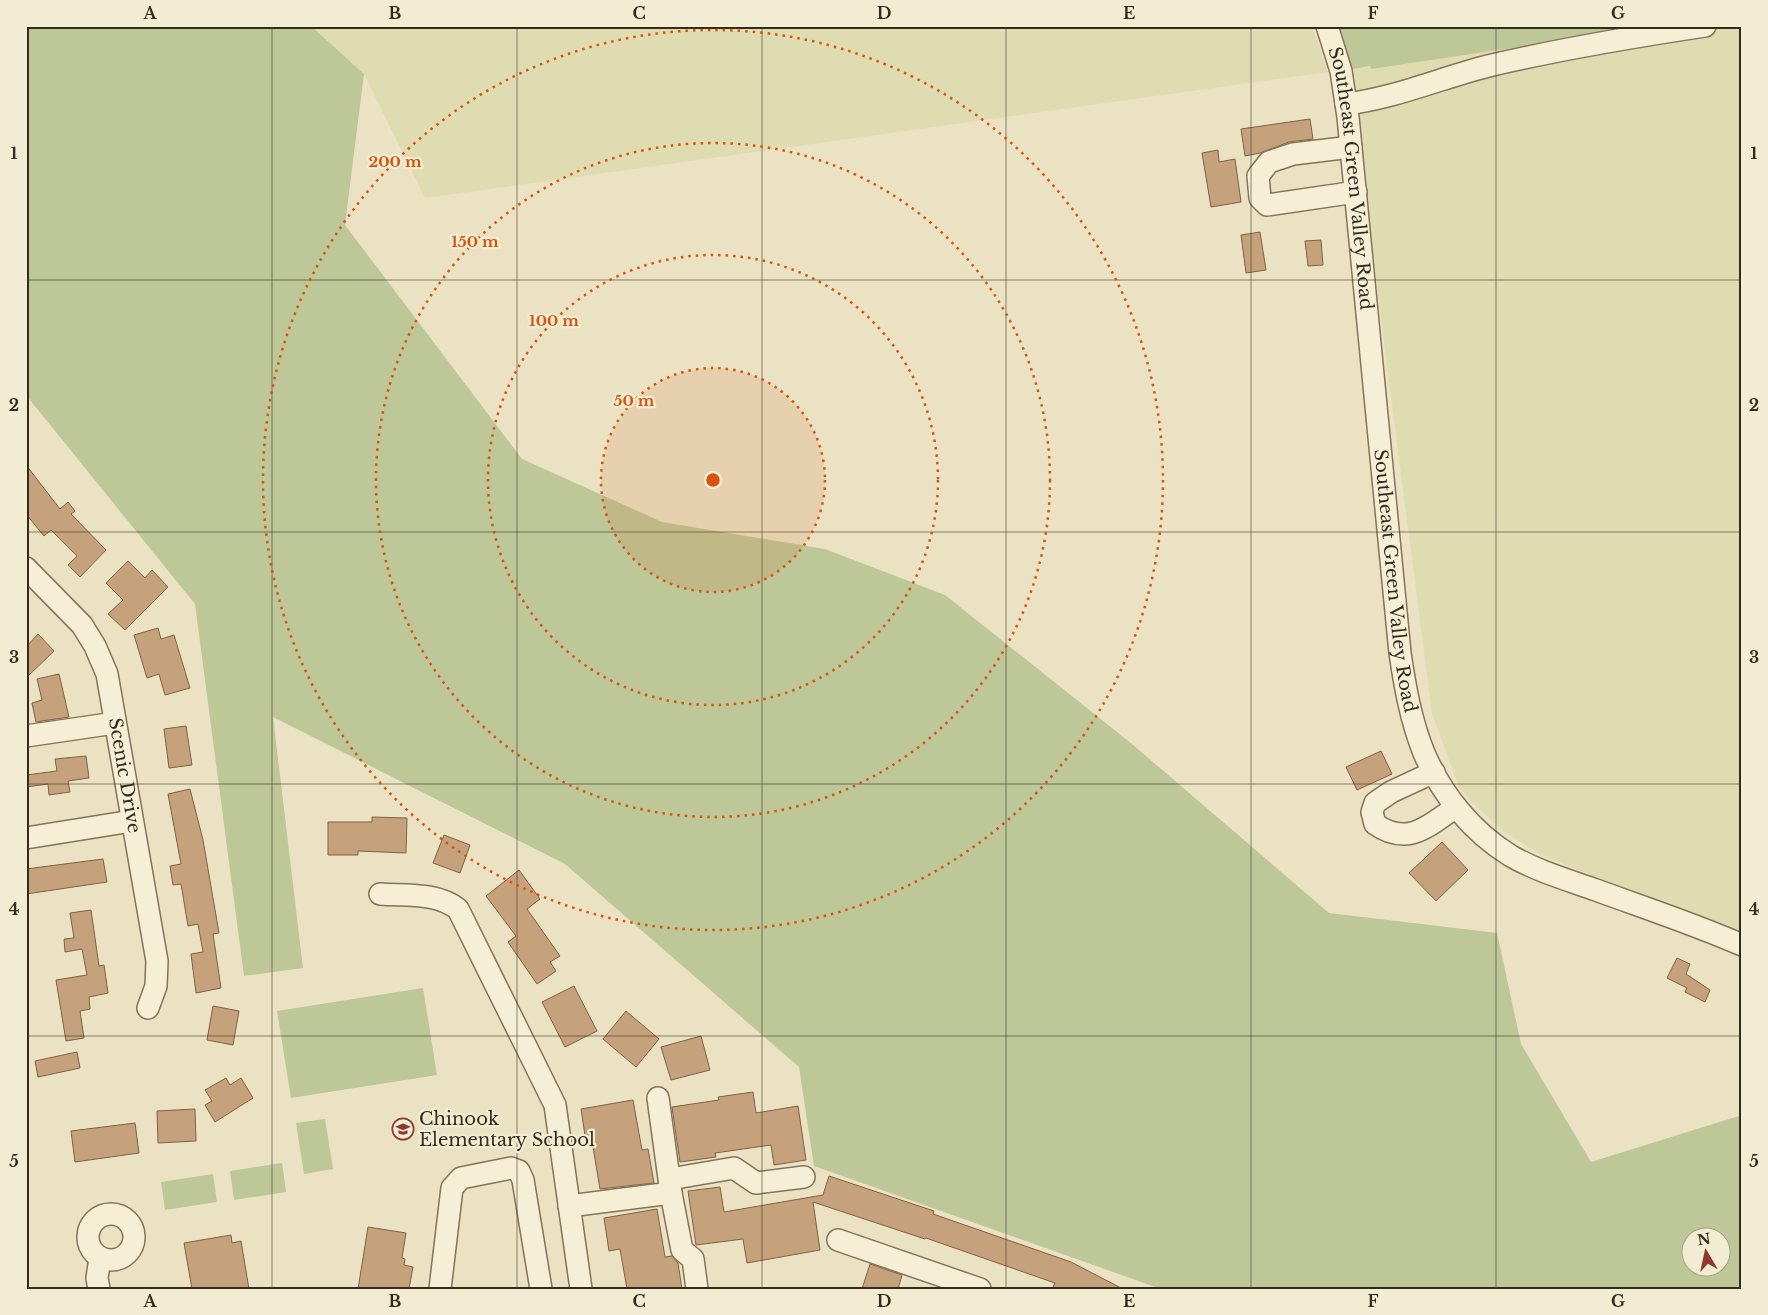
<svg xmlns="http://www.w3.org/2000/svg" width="1768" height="1315" font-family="'Libre Baskerville',serif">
  <rect width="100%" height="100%" fill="#eae2c3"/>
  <!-- farmland -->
  <path fill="#dfdcb1" d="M311 26H1312L1328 72 425 198 364 74Z
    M1633 26H1742V937L1537 853 1502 830 1472 802 1459 787 1432 714 1349 70Z"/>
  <!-- green -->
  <path fill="#bdc798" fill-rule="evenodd" d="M26 26H311L364 74 345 225 522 459 662 522 825 549 945 595 1132 744 1329 913 1497 933 1521 1044 1591 1162 1742 1115V1289H1161L814 1166 799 1067 565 864 273 717 303 968 244 976 195 604 26 395ZM1690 1238H1720V1268H1690Z
    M1336 26H1687L1544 43 1371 69 1370 66 1349 70Z
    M423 988 437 1075 291 1098 277 1011Z
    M325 1119 333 1169 304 1174 296 1123Z
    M282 1163 286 1192 234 1200 230 1171Z
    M213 1174 217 1202 165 1210 161 1182Z"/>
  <!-- building -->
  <path fill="#c5a27b" stroke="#806143" d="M1310 119 1313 139 1289 142 1260 153 1245 156 1241 129Z
    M1218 150 1219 162 1235 159 1241 202 1211 207 1202 153Z
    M1260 232 1266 270 1246 273 1241 235Z
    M1321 240 1323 265 1308 266 1305 241Z
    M26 465 60 509 68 502 75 511 71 514 106 550 80 577 68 565 77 556 51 530 44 536 26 514Z
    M128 561 145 578 152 570 168 587 125 630 108 614 123 600 106 583Z
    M158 628 161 639 174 635 190 688 165 695 159 674 147 678 134 635Z
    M38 634 54 651 26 678V647Z
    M59 674 69 717 36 722 32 703 42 700 37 679Z
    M186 726 192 765 169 768 164 729Z
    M1381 751 1392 774 1357 790 1346 767Z
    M86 756 89 778 68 781 70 792 49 795 48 784 26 787V775L57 771 55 759Z
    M190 789 203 840 219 933 213 934 221 988 196 993 191 954 203 952 198 924 188 926 181 884 173 885 170 866 181 864 168 794Z
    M372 817 407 818 406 853 358 851V855H328V822H372Z
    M444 835 470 845 460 873 433 863Z
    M1442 842 1468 870 1436 901 1409 873Z
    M103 859 107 882 26 894V869Z
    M519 870 540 899 527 909 560 956 550 962 556 971 537 984 508 942 516 936 486 896Z
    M91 910 99 966 104 965 108 993 89 997 90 1009 80 1011 84 1038 66 1041 56 980 87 975 82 949 65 952 64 939 74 938 70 913Z
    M1677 958 1690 964 1686 974 1710 990 1705 1002 1685 992 1687 988 1667 978Z
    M574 986 597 1031 565 1047 542 1002Z
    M213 1006 239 1011 233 1045 207 1040Z
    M626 1011 659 1039 636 1067 603 1039Z
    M701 1036 710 1070 671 1080 661 1047Z
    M77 1052 80 1068 38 1077 35 1061Z
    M226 1078 230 1085 241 1078 253 1098 215 1122 205 1105 212 1101 205 1090Z
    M753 1092 756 1113 798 1106 806 1160 774 1165 771 1145 715 1153 716 1157 680 1162 672 1107 719 1100 718 1097Z
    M633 1100 642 1150 648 1149 654 1183 600 1189 592 1141 586 1142 581 1109Z
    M195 1109 196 1141 158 1143 157 1111Z
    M135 1123 139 1153 75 1162 71 1131Z
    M829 1176 934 1211 933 1214 1071 1262 1123 1289H1052L1055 1283 926 1238 925 1239 813 1202 820 1250 747 1263 743 1239 696 1245 688 1191 720 1187 724 1212 823 1195Z
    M657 1209 665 1257 672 1256 678 1263 682 1289H627L620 1249 609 1251 604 1218Z
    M368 1227 406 1233 402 1258 405 1259 404 1265 413 1267 409 1289H358Z
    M231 1235 232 1243 241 1241 249 1289H192L184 1243Z
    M870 1264 902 1275 898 1289H862Z"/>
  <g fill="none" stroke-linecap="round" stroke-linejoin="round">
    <!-- minor casing -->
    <g stroke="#83745b" stroke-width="24">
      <g id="minor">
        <path id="s1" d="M1327 26 1341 71 1348 117 1400 653C1405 687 1411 721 1424 753 1442 795 1472 832 1511 856 1537 871 1568 880 1596 890 1645 908 1694 924 1742 945"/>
        <path d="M1346 104C1395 98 1441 78 1488 66 1560 49 1632 37 1705 26"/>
        <path d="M1351 147 1293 154 1269 162 1258 176 1260 198 1267 205 1356 192"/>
        <path id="s2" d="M26 568 82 625 95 646 107 674 157 961 156 986 148 1008"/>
        <path d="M26 736 115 723"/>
        <path d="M1434 772 1391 792 1375 803 1372 812 1375 824C1408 847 1428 826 1456 807"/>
        <path d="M26 838 132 821"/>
        <path d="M380 894C406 896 436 892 458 909L555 1105 581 1289"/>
        <path d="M658 1098 671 1193 682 1250 693 1259 697 1289"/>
        <path d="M670 1179 734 1168 756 1183 804 1177"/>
        <path d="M569 1206 671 1193"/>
        <circle cx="111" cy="1237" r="23"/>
        <path d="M838 1240 980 1289"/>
        <path d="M99 1289 97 1278 100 1258"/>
        <path d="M440 1289 452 1188 461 1178 511 1168 519 1171 523 1180 541 1289"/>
      </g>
    </g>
    <!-- minor -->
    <use href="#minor" stroke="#f6efd5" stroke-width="21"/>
  </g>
  <!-- grid -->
  <path fill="none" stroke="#342b1e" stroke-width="1" stroke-opacity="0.55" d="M272 26V1289M517 26V1289M762 26V1289M1006 26V1289M1251 26V1289M1496 26V1289M26 280H1742M26 532H1742M26 784H1742M26 1036H1742"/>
  <!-- distance rings -->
  <circle cx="713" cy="480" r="112" fill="#d6540e" fill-opacity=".12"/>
  <g fill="none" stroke="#d6540e" stroke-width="2.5" stroke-dasharray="2.5 5">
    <circle cx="713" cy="480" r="112"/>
    <circle cx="713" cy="480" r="225"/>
    <circle cx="713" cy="480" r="337"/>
    <circle cx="713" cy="480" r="450"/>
  </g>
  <!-- icons -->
  <defs>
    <g id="school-ring" transform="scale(1.125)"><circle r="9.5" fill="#f2ecd2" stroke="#8d3930" stroke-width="1.5"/><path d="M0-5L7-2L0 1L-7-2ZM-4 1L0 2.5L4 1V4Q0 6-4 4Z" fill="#8d3930"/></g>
  </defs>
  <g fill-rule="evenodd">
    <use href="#school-ring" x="403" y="1129"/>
  </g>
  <g text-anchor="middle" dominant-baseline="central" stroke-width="4.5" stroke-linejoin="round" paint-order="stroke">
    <!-- street labels -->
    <g font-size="18" fill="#342b1e" stroke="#f2ecd2">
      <text stroke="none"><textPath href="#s1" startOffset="155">Southeast Green Valley Road</textPath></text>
      <text stroke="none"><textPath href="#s1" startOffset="560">Southeast Green Valley Road</textPath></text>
      <text stroke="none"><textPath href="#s2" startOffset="238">Scenic Drive</textPath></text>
    </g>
    <!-- poi labels -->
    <g font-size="18" fill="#342b1e" stroke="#f2ecd2" text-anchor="start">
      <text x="419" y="1119">Chinook<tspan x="419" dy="21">Elementary School</tspan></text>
    </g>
  </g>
  <circle cx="713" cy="480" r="8" fill="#d6540e" stroke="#f2ecd2" stroke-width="2.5"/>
  <g font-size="15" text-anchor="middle" font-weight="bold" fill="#d6540e" stroke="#f2ecd2" stroke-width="4.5" stroke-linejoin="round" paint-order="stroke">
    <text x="395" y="167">200 m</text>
    <text x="475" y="247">150 m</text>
    <text x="554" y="326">100 m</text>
    <text x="634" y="406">50 m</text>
  </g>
  <!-- border -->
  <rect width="1768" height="1315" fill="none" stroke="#f2ecd2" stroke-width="55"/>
  <!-- north arrow -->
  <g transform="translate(1706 1252) rotate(351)"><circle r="24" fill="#f2ecd2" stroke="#a69f8a"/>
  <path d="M0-4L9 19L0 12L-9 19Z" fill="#8d3930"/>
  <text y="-8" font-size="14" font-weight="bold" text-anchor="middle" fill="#342b1e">N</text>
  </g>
  <rect x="28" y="28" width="1712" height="1260" fill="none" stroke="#342b1e" stroke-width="2"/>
  <g font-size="16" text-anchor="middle" font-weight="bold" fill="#342b1e">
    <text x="150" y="19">A</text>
    <text x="395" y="19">B</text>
    <text x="639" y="19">C</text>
    <text x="884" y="19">D</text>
    <text x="1129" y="19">E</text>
    <text x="1373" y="19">F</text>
    <text x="1618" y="19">G</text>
    <text x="14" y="159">1</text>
    <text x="1754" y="159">1</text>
    <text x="14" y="411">2</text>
    <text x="1754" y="411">2</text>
    <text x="14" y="663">3</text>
    <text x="1754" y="663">3</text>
    <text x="14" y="915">4</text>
    <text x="1754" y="915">4</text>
    <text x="14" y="1167">5</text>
    <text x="1754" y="1167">5</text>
    <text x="150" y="1307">A</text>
    <text x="395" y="1307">B</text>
    <text x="639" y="1307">C</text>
    <text x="884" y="1307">D</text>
    <text x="1129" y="1307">E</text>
    <text x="1373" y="1307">F</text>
    <text x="1618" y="1307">G</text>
  </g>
</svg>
